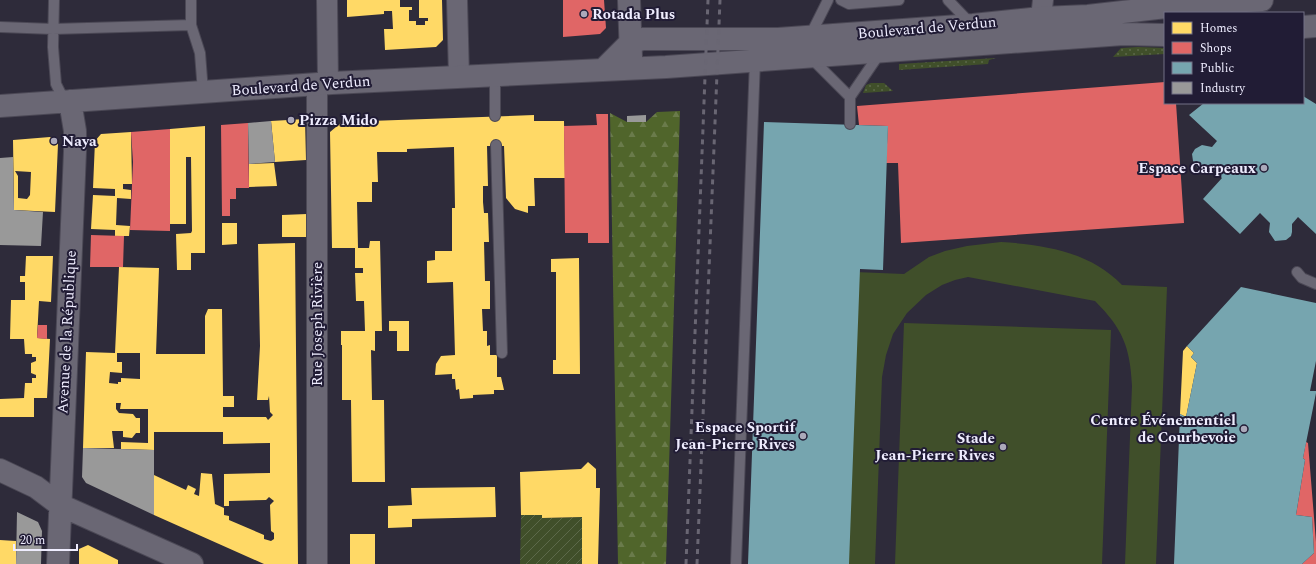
<svg xmlns="http://www.w3.org/2000/svg" width="1316" height="564" font-family="Spectral,serif">
  <defs>
    <pattern id="grass-dots" width="8" height="8" patternUnits="userSpaceOnUse"><rect width="8" height="8" fill="#404f2a"/><path d="M2 2h.1M6 6h.1" fill="none" stroke="#5c694a" stroke-width="1.8" stroke-linecap="round"/></pattern>
    <pattern id="forest-firs" width="22" height="20" patternUnits="userSpaceOnUse"><rect width="22" height="20" fill="#50652b"/><path d="M5 1l3.5 6h-7zM16 11l3.5 6h-7z" fill="#6a7b4b"/></pattern>
    <pattern id="garden-furrows" width="10" height="10" patternUnits="userSpaceOnUse"><rect width="10" height="10" fill="#404f2a"/><path d="M-1 1l2-2M0 10L10 0M9 11l2-2" fill="none" stroke="#5c694a"/></pattern>
  </defs>
  <rect width="100%" height="100%" fill="#2e2b3a"/>
  <!-- grass -->
  <path fill="url(#grass-dots)" d="M1138 47 1165 48V54L1113 57 1121 48Z
    M996 58 989 60 988 64 899 70V64Z
    M871 83H884L893 91 863 93 866 85Z"/>
  <!-- forest -->
  <path fill="url(#forest-firs)" d="M680 111 666 564H618L610 113 627 122H646L657 112Z"/>
  <!-- park -->
  <path fill="#404f2a" d="M1001 242C1046 245 1090 252 1122 285L1167 287 1156 564H1125L1132 386C1130 347 1123 329 1095 301L968 277 955 280 942 285 926 295 907 313 893 334 886 355 882 377 875 564H748L855 272 904 274 929 257 945 251 967 246Z
    M904 323 1111 330 1102 564H895Z"/>
  <!-- garden -->
  <path fill="url(#garden-furrows)" d="M521 515H542V518L582 517V564H520Z"/>
  <!-- homes -->
  <path fill="#ffd966" fill-rule="evenodd" d="M347 0H400V7H412V10H409V21H416V25H425V21H428V18H419V0H442L443 40 436 47 385 50 384 29H393L392 11H384V14L347 17Z
    M534 115V121H564L565 178H534L535 206H528V213L515 209 506 198 504 146H487L488 186H483V202L484 213H488L489 242H484L485 281H490V309H482L483 331H487V346L490 345V355H497V377H501L504 390H494V394L473 395V398L460 399 459 389 456 390 455 379H452V374L435 375 436 364 441 356 455 355 453 282 427 283V261L435 260V251H452V208H455L454 147 407 149V152H377L378 182H372V202H357L358 248H369L370 241H380L382 331H375V351L371 350 372 400H384L385 482H352L351 400H342V345H341V331H365L364 301H356L355 273H363V268H355V248H332L330 132 342 122Z
    M305 119 306 160 275 162 271 121Z
    M205 126V253H191V270H177L176 234 191 233 192 231 191 157H186V224H170V129Z
    M131 132 132 184H123V189L131 190V199L117 198 116 225 130 226 129 236H115V230L91 229 93 195 115 196V189L93 188 95 141 101 134Z
    M50 137 58 144 55 212 14 210 13 140ZM15 171 31 172 30 195 27 199 18 198V176Z
    M274 163 277 186 249 187V164Z
    M307 214V237H282V215Z
    M222 223H237V244L222 245Z
    M295 243 298 564H264L154 515V475L186 490 188 485 196 489 194 494 199 496 201 473 212 474 215 504 224 508V515L229 516V520L264 535V539L271 541 274 539V533L271 531 270 505 274 501 269 497 266 500 229 501V506H224V474L270 473V443L223 444V432H154V450L121 449V442L148 443V409H120L121 403H116V409L119 413 133 414 136 418H140V433H136L132 438 123 437V431H112L114 448H83L86 352 115 353 119 267 159 268 156 354H154H205V316L208 309H222L223 396H234V407H223V417H266L268 420 273 415 270 412 269 396 268 400H257L260 346 258 244ZM117 353H140V379L121 378V382H118V384L109 383 110 372 122 373V362H117Z
    M26 256H53L51 302 39 301 37 338 50 339 47 398H34V417H0V399L24 398 25 383H32V378H36V375L31 373V363L36 361V357H32V354H25L24 339H10L11 300H25V282H20V276H25Z
    M579 258 580 374H553V360H556V272H551V259Z
    M389 321H409V351H397V331H389Z
    M1187 346 1194 353 1191 357 1197 363 1186 417 1180 414 1183 351Z
    M588 462 596 469V488H600L598 564H582V517L542 518V515H521L520 472 581 469Z
    M495 487 496 517 412 519V527L388 528V506L412 505 411 488Z
    M350 534H375V564H350Z
    M0 540 16 541V564H0Z
    M88 545 118 560V564H79V549Z"/>
  <!-- shops -->
  <path fill="#e06666" d="M563 0H604L606 28 600 34 563 37Z
    M1165 82V103H1176L1184 223 901 243 898 163H886L888 126 859 125 857 106Z
    M596 114H608L609 243H588V233H565L564 126 597 125Z
    M248 123 249 188H236V199H230V216H222L221 125Z
    M170 129V231L130 230 133 162 131 132Z
    M91 235 124 236 123 267H90Z
    M38 325H47V339L37 338Z
    M1306 442 1308 443 1316 542V564H1302L1314 553 1312 517 1296 515 1305 460 1303 458Z"/>
  <!-- public -->
  <path fill="#76a5af" d="M1303 96 1316 104V234L1298 217 1292 224V232L1291 236 1286 240 1275 241 1269 232 1270 223 1260 213 1240 234 1203 199 1222 178 1211 168 1205 169 1198 168 1193 161 1192 154 1195 149 1202 145 1212 147 1217 141 1189 115 1204 103H1303Z
    M764 122 888 126 883 270 860 269 849 564H748Z
    M1241 287 1316 303V361L1310 391H1316V393L1303 458 1305 460 1296 515 1312 517 1314 553 1302 564H1174L1180 414 1186 417 1197 363 1191 357 1194 353 1187 346Z"/>
  <!-- industry -->
  <path fill="#999" d="M646 115V122H627V116Z
    M271 121 275 162 249 164 248 123Z
    M13 157 14 210 43 212 41 246 0 245V158Z
    M83 448 154 450V515L86 483 82 477Z
    M17 512 38 522 42 531 41 564H16Z"/>
  <g fill="none" stroke-linecap="round" stroke-linejoin="round">
    <!-- lane casing -->
    <g stroke="#4b4855" stroke-width="12">
      <path id="lane" d="M54 0 53 47 56 84 61 94 67 99
        M191 0V25L200 53 203 92
        M841 0 849 4 899 0
        M948 0 971 24
        M0 27 53 29 191 25
        M810 36 828 0
        M811 58 850 97 880 53
        M495 75V116
        M850 124V97
        M496 145 502 353
        M1297 272 1302 278 1316 284
        M736 564 755 60"/>
    </g>
    <!-- street casing -->
    <g stroke="#4b4855" stroke-width="22">
      <path id="street" d="M327 0 328 83
        M457 0 459 77
        M1035 32 1041 18 1043 0
        M317 564V84"/>
    </g>
    <!-- secondary casing -->
    <g stroke="#4b4855" stroke-width="24">
      <path id="secondary" d="M629 0 631 57
        M1303 27 1316 26
        M603 70 630 43 642 39H778L973 25 1041 18 1088 16 1183 5 1262 0
        M0 106 332 83 666 67 1123 34 1165 35
        M0 470 36 487 60 505 192 564
        M58 564 75 151V131L70 101"/>
    </g>
    <!-- lane -->
    <use href="#lane" stroke="#6a6774" stroke-width="10"/>
    <!-- street -->
    <use href="#street" stroke="#6a6774" stroke-width="20"/>
    <!-- secondary -->
    <use href="#secondary" stroke="#6a6774" stroke-width="22"/>
    <!-- rail -->
    <path stroke="#696673" stroke-width="3" stroke-dasharray="5 5" stroke-linecap="butt" d="M686 564 708 0
      M697 564 720 0"/>
  </g>
  <!-- markers -->
  <g fill="#aba9ba" stroke="#211c35" stroke-width="1.5">
    <circle cx="584" cy="14" r="4"/>
    <circle cx="291" cy="120" r="4"/>
    <circle cx="54" cy="141" r="4"/>
    <circle cx="1264" cy="168" r="4"/>
    <circle cx="1244" cy="429" r="4"/>
    <circle cx="803" cy="436" r="4"/>
    <circle cx="1003" cy="447" r="4"/>
  </g>
  <g text-anchor="middle" dominant-baseline="central" stroke-width="4" stroke-linejoin="round" paint-order="stroke">
    <!-- poi labels -->
    <g font-size="15" font-weight="bold" fill="#efedff" stroke="#211c35" text-anchor="end">
      <text x="592" y="14" text-anchor="start">Rotada Plus</text>
      <text x="299" y="120" text-anchor="start">Pizza Mido</text>
      <text x="62" y="141" text-anchor="start">Naya</text>
      <text x="1256" y="168">Espace Carpeaux</text>
      <text x="1236" y="420">Centre Événementiel<tspan x="1236" dy="17">de Courbevoie</tspan></text>
      <text x="795" y="427">Espace Sportif<tspan x="795" dy="17">Jean-Pierre Rives</tspan></text>
      <text x="995" y="438">Stade<tspan x="995" dy="17">Jean-Pierre Rives</tspan></text>
    </g>
    <!-- street labels -->
    <g font-size="15" fill="#efedff" stroke="#211c35">
      <text transform="translate(927 28) rotate(-5)">Boulevard de Verdun</text>
      <text transform="translate(301 86) rotate(-4)">Boulevard de Verdun</text>
      <text transform="translate(317 324) rotate(-90)">Rue Joseph Rivière</text>
      <text transform="translate(67 332) rotate(-87)">Avenue de la République</text>
    </g>
  </g>
  <!-- legend -->
  <rect x="1164" y="12" width="140" height="92" fill="#211c35" stroke="#737086"/>
  <rect x="1172" y="22" width="20" height="12" fill="#ffd966" stroke="#737086"/>
  <text x="1200" y="32" font-size="12" fill="#efedff">Homes</text>
  <rect x="1172" y="42" width="20" height="12" fill="#e06666" stroke="#737086"/>
  <text x="1200" y="52" font-size="12" fill="#efedff">Shops</text>
  <rect x="1172" y="62" width="20" height="12" fill="#76a5af" stroke="#737086"/>
  <text x="1200" y="72" font-size="12" fill="#efedff">Public</text>
  <rect x="1172" y="82" width="20" height="12" fill="#999999" stroke="#737086"/>
  <text x="1200" y="92" font-size="12" fill="#efedff">Industry</text>
  <!-- scale -->
  <path d="M14 544v6h63v-6" fill="none" stroke="#efedff" stroke-width="2"/>
  <text x="20" y="544" font-size="12" fill="#efedff" stroke="#211c35" stroke-width="3" paint-order="stroke">20 m</text>
</svg>
